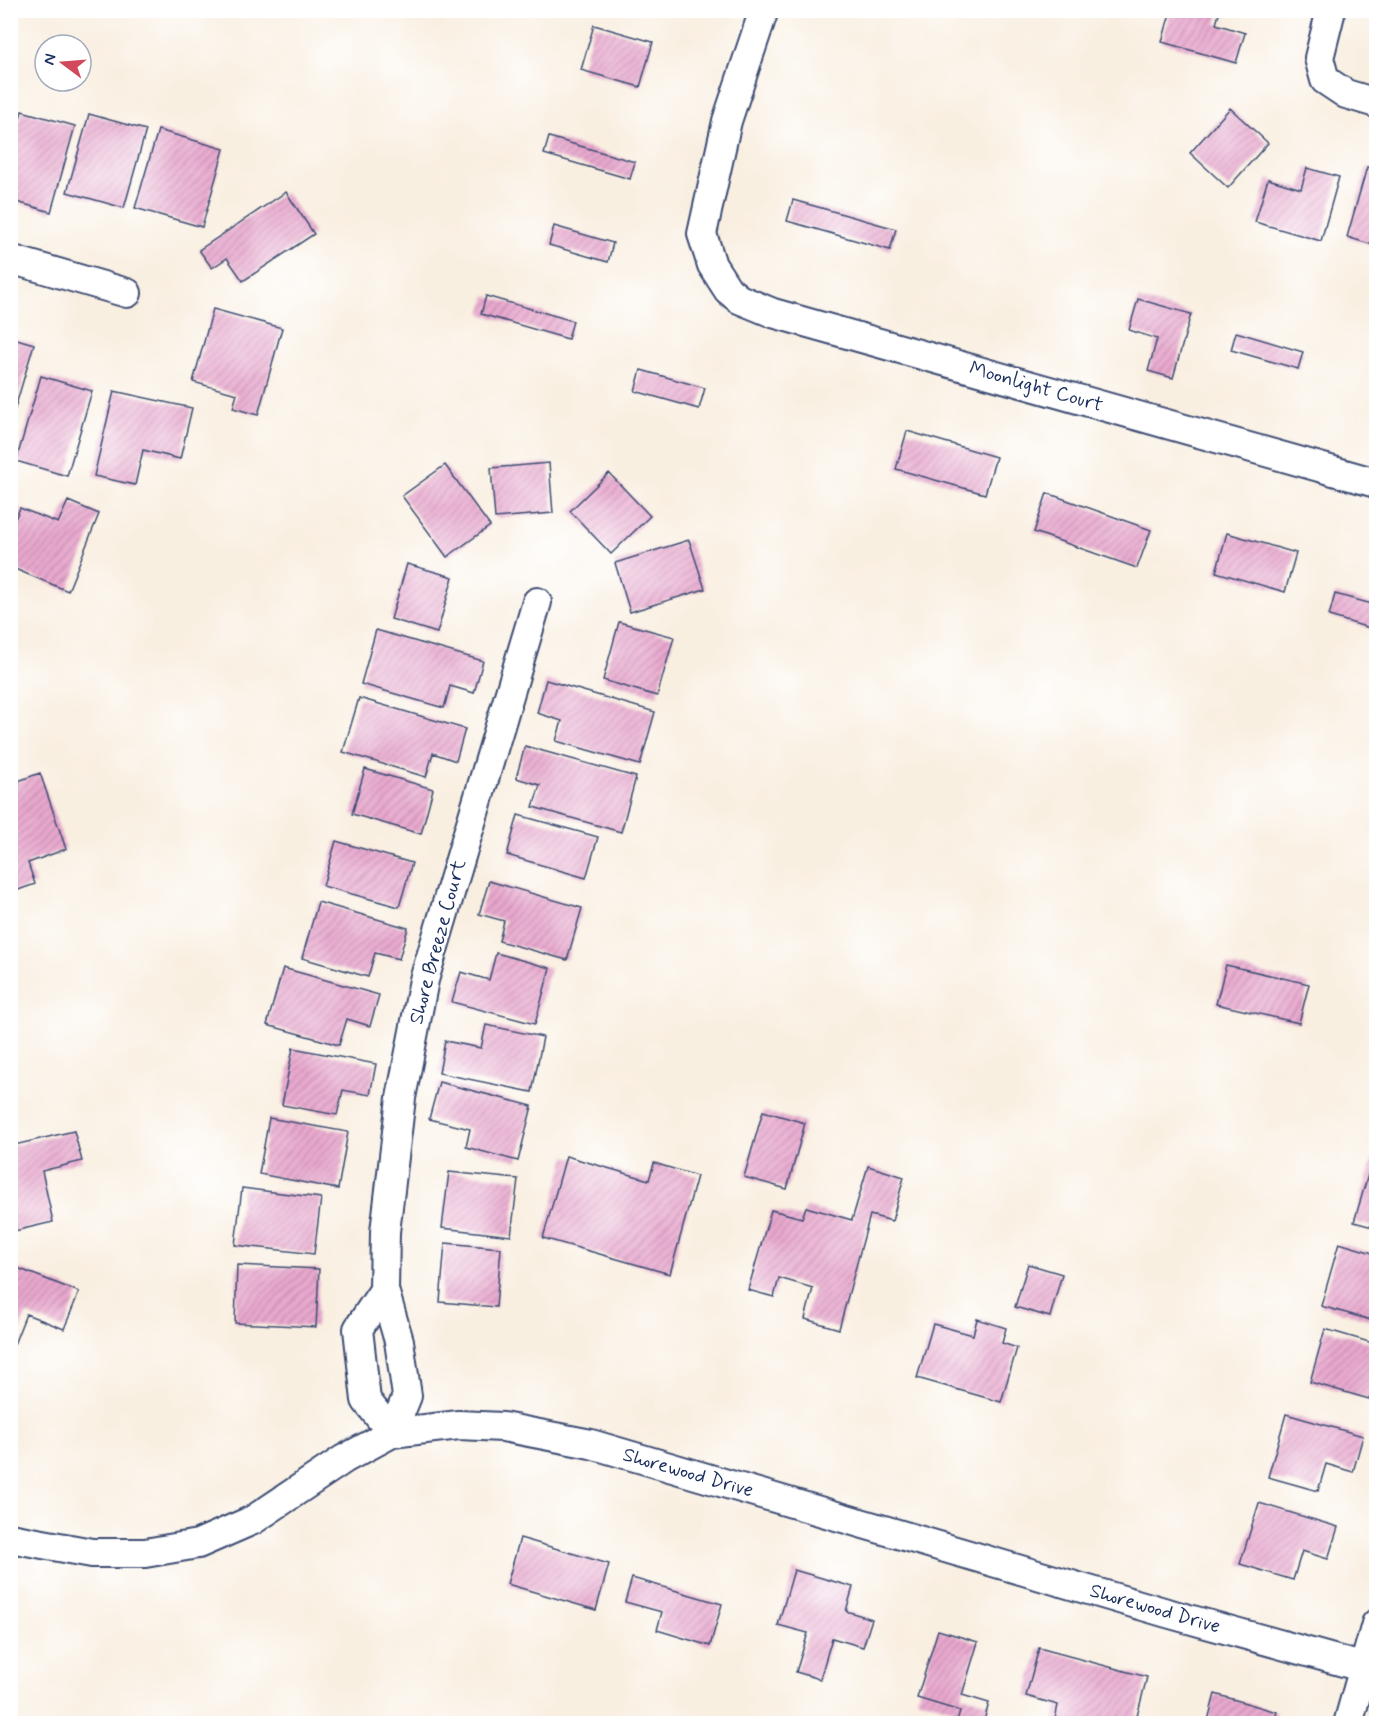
<svg xmlns="http://www.w3.org/2000/svg" width="1387" height="1734" font-family="Mynerve,sans-serif">
  <defs>
    <pattern id="building-hatch" width="6" height="6" patternUnits="userSpaceOnUse" patternTransform="scale(1.5)"><rect width="6" height="6" fill="#eaa9cf"/><path d="M-1 1l2-2M0 6l6-6M5 7l2-2" fill="none" stroke="#bd8aab"/></pattern>
  </defs>
  <rect width="100%" height="100%" fill="#fff"/>
  <filter id="ink" filterUnits="userSpaceOnUse"><feTurbulence type="fractalNoise" baseFrequency=".0167" numOctaves="2"/><feDisplacementMap in="SourceGraphic" scale="12" xChannelSelector="R" yChannelSelector="G"/><feConvolveMatrix kernelMatrix="1 2 1 2 8 2 1 2 1" color-interpolation-filters="sRGB"/></filter>
  <filter id="wash" filterUnits="userSpaceOnUse"><feTurbulence type="fractalNoise" baseFrequency=".008" numOctaves="4" result="noise"/><feDisplacementMap in="SourceGraphic" scale="24" xChannelSelector="R" yChannelSelector="G"/><feGaussianBlur stdDeviation="1.35" result="paint"/><feColorMatrix in="noise" values="0 0 0 0 0 0 0 0 0 0 0 0 0 0 0 0 0 1.4 0 .05"/><feComposite in="paint" operator="in"/></filter>
  <g filter="url(#wash)">
    <rect width="100%" height="100%" fill="#f9efe1"/>
    <g id="blocks">
      <!-- building -->
      <path fill="url(#building-hatch)" d="M1171 10H1220L1216 24 1245 33 1236 63 1162 42Z
        M594 25 653 42 640 87 581 70Z
        M1230 108 1268 143 1228 188 1190 153Z
        M22 111 75 126 51 212 10 200V151Z
        M89 114 146 130 124 208 67 192Z
        M158 130 224 149 202 227 135 208Z
        M549 137 635 162 630 179 544 154Z
        M1367 167 1376 170V246L1347 237Z
        M1307 168 1339 177 1321 241 1255 222 1268 179 1301 189Z
        M286 192 314 234 243 281 227 258 212 268 199 250Z
        M793 200 896 229 890 250 787 221Z
        M554 226 613 243 608 262 549 245Z
        M486 296 573 321 568 339 481 314Z
        M1138 299 1191 314 1173 378 1148 371 1157 339 1129 330Z
        M213 309 282 328 258 415 233 408 237 394 193 382Z
        M1236 332 1303 352 1298 369 1231 350Z
        M10 337 34 344 11 422H10Z
        M641 370 705 388 699 409 635 391Z
        M41 376 92 391 67 476 16 461Z
        M114 391 192 408 180 459 143 450 135 485 94 476Z
        M907 431 996 457 985 494 896 469Z
        M549 463 553 513 495 518 491 468Z
        M445 465 490 526 447 557 402 496Z
        M609 473 650 516 611 554 570 511Z
        M1047 493 1151 530 1137 568 1034 532Z
        M68 501 99 514 68 591 10 567V530L20 508 58 523Z
        M1227 533 1296 553 1285 592 1216 572Z
        M689 540 705 589 630 612 615 563Z
        M407 564 453 577 437 633 391 619Z
        M1335 594 1376 605V630L1329 616Z
        M619 622 674 637 657 696 603 680Z
        M376 630 483 661 474 693 450 686 444 708 361 684Z
        M546 680 655 712 640 765 556 741 562 721 537 713Z
        M359 698 465 729 456 761 433 753 426 777 343 752Z
        M525 746 636 777 621 832 533 807 540 785 516 778Z
        M365 769 433 789 421 834 352 814Z
        M40 773 66 849 28 863 35 884 10 893V784Z
        M518 815 598 837 586 878 507 855Z
        M336 841 412 863 399 907 323 886Z
        M489 881 582 908 567 960 499 941 504 921 479 914Z
        M318 902 408 928 399 959 375 953 368 977 302 958Z
        M496 953 550 968 535 1024 452 1002 461 972 489 980Z
        M1226 965 1309 984 1299 1023 1216 1004Z
        M283 968 379 995 370 1026 347 1019 339 1045 267 1025Z
        M486 1025 543 1037 532 1092 439 1073 445 1041 481 1048Z
        M293 1048 376 1064 370 1095 343 1090 337 1115 282 1105Z
        M439 1082 532 1106 518 1161 466 1147 470 1129 429 1119Z
        M763 1111 805 1123 787 1189 744 1177Z
        M269 1118 348 1132 338 1189 259 1174Z
        M74 1131 82 1161 42 1171 53 1222 10 1232V1146Z
        M566 1156 649 1180 654 1163 697 1176 670 1274 543 1238Z
        M1373 1158 1376 1159V1228L1354 1222Z
        M868 1166 904 1177 892 1221 870 1215 839 1329 805 1319 813 1288 779 1278 774 1297 748 1290 771 1210 802 1218 806 1207 852 1220Z
        M449 1172 518 1179 511 1236 442 1228Z
        M242 1188 321 1198 314 1254 235 1245Z
        M445 1243 501 1248 496 1307 440 1302Z
        M1339 1243 1376 1254V1302L1371 1320 1321 1306Z
        M1028 1264 1062 1274 1050 1317 1015 1307Z
        M10 1265 79 1292 64 1329 26 1314 11 1352Z
        M237 1265 319 1269 316 1327 235 1323Z
        M977 1319 1006 1328 1002 1343 1017 1348 1001 1402 917 1378 933 1324 973 1335Z
        M1325 1329 1376 1344V1401L1310 1382Z
        M1286 1414 1363 1436 1353 1472 1326 1464 1318 1491 1268 1477Z
        M1259 1503 1338 1527 1328 1559 1302 1551 1293 1580 1240 1564Z
        M520 1538 609 1564 596 1610 507 1584Z
        M794 1570 853 1587 846 1611 872 1619 863 1647 832 1638 820 1679 796 1672 808 1633 778 1625Z
        M632 1578 722 1604 710 1646 657 1630 662 1612 625 1602Z
        M938 1630 978 1642 962 1695 989 1703 983 1724H956L960 1711 917 1698Z
        M1039 1648 1147 1677 1135 1724 1106 1720V1724H1054L1058 1705 1026 1696Z
        M1215 1694 1277 1712 1273 1724H1207Z"/>
    </g>
  </g>
  <g filter="url(#ink)">
    <use href="#blocks" fill-opacity="0" stroke="#3c4c72" stroke-width="1.5"/>
    <g fill="none" stroke-linecap="round" stroke-linejoin="round">
      <!-- minor casing -->
      <g stroke="#3c4c72" stroke-width="32">
        <path id="minor" d="M764 10 727 121 702 234 712 265 728 290 739 299 773 313 1376 483
          M1331 10 1319 58 1325 80 1346 94 1376 103
          M10 259 127 293
          M384 1290 358 1329 366 1400 392 1433
          M392 1433 407 1396 399 1341 384 1290 385 1232 401 1098 424 980 537 602
          M10 1538 92 1553H145L198 1544 253 1520 344 1459 392 1433 459 1425 503 1427 591 1444 1167 1613 1376 1671
          M1348 1724 1376 1624"/>
      </g>
      <!-- minor -->
      <use href="#minor" stroke="#fff" stroke-width="28"/>
    </g>
  </g>
  <g text-anchor="middle" dominant-baseline="central" stroke-width="5" stroke-linejoin="round" paint-order="stroke">
    <!-- street labels -->
    <g font-size="20" fill="#1b2f5e" stroke="#fff">
      <text transform="translate(1036 387) rotate(16)">Moonlight Court</text>
      <text transform="translate(438 942) rotate(-75)">Shore Breeze Court</text>
      <text transform="translate(688 1473) rotate(16)">Shorewood Drive</text>
      <text transform="translate(1155 1609) rotate(16)">Shorewood Drive</text>
    </g>
  </g>
  <!-- margin -->
  <rect width="1387" height="1734" fill="none" stroke="#fff" stroke-width="36"/>
  <!-- north arrow -->
  <g transform="translate(63 63) rotate(286)"><circle r="28" fill="#ffffff" stroke="#a4acbf" stroke-width="1.5"/>
  <path d="M0-4.5L10 22L0 15L-10 22Z" fill="#d1495b"/>
  <text y="-9" font-size="16" font-weight="bold" text-anchor="middle" fill="#1b2f5e">N</text>
  </g>
</svg>
